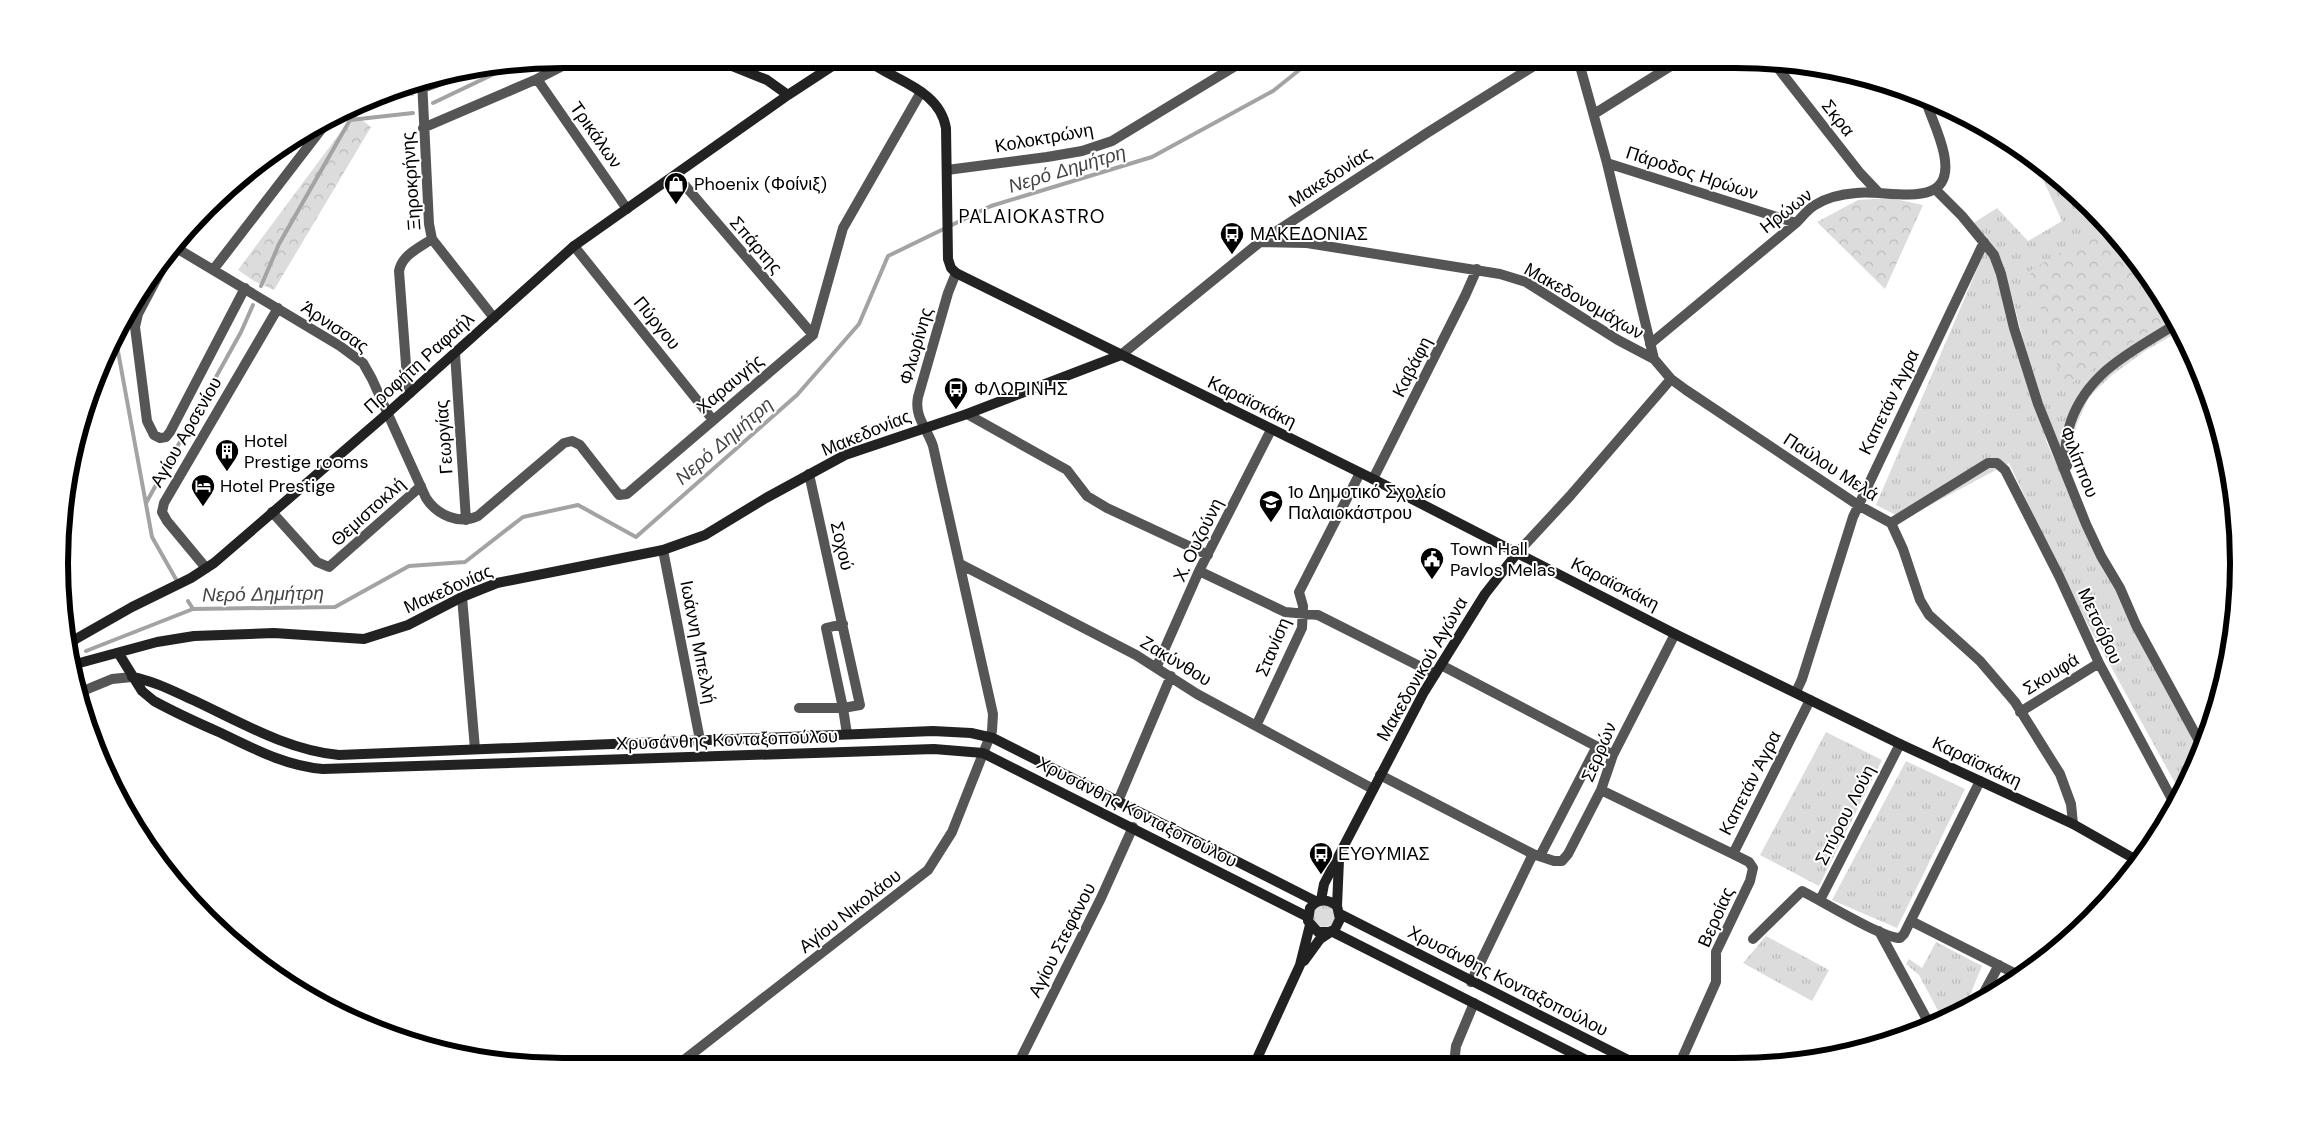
<svg xmlns="http://www.w3.org/2000/svg" width="2298" height="1126" font-family="'DM Sans',sans-serif">
  <defs>
    <pattern id="grass-tufts" width="24" height="20" patternUnits="userSpaceOnUse" patternTransform="scale(1.25)"><rect width="24" height="20" fill="#dcdcdc"/><path d="M3 7l-1-3M5 7V3M7 7l1-3M15 17l-1-3M17 17v-4M19 17l1-3" fill="none" stroke="#bbb"/></pattern>
    <pattern id="forest-crowns" width="20" height="18" patternUnits="userSpaceOnUse" patternTransform="scale(1.25)"><rect width="20" height="18" fill="#dcdcdc"/><path d="M2 6a3 3 0 1 1 6 0M12 15a3 3 0 1 1 6 0" fill="none" stroke="#bbb"/></pattern>
  </defs>
  <rect width="100%" height="100%" fill="#fff"/>
  <!-- grass -->
  <path fill="url(#grass-tufts)" fill-rule="evenodd" d="M413 82 414 96 380 95Z
    M2045 168 2092 207 2154 283 2180 331 2145 351 2112 375 2089 397 2076 426 2066 488 2203 748 2201 756 2180 792 2066 585 2009 463 1904 519 1876 505 1984 253V242L2006 276 2001 259 1972 224 1997 208 2028 241 2062 221 2040 173ZM2009 285 2050 444 2056 463 2047 443 2036 406Z
    M1826 732 1882 760 1819 886 1760 855Z
    M1906 761 1965 789 1897 928 1832 900Z
    M1313 916a11 11 0 1 1 22 0a11 11 0 1 1-22 0Z
    M1766 936 1829 970 1812 1001 1743 963Z
    M1936 942 1982 966 1965 1007 1943 1020 1919 975 1906 964 1909 959 1922 968Z"/>
  <!-- forest -->
  <path fill="url(#forest-crowns)" d="M354 114 371 127 274 290 254 281 238 270Z
    M1890 198 1923 205 1885 289 1817 222 1858 200Z
    M2087 203 2154 283 2172 316 2064 388 2030 271 2098 229 2083 204Z"/>
  <g fill="none" stroke-linecap="round" stroke-linejoin="round">
    <!-- stream -->
    <path stroke="#a3a3a3" stroke-width="4" d="M433 103 517 63
      M261 286 279 244 350 120 413 113
      M115 335 152 537 177 581
      M146 503 241 332 253 305
      M188 601 193 609
      M86 651 193 609 335 607 409 566 465 562 523 517 578 505 636 537 797 395 859 324 888 256 991 206 1152 157 1273 91 1313 59"/>
    <!-- street -->
    <path stroke="#555" stroke-width="10" d="M1578 59 1607 163 1654 359 1671 379 1686 390 1858 505 1891 523 1903 549 1920 600 1929 615 1980 661 2015 702 2060 774 2071 804 2073 824
      M1774 63 1860 173 1878 192
      M537 79 627 209
      M422 80 429 224 432 239 494 318
      M422 88 480 67
      M1594 114 1682 59
      M423 128 537 79 576 59
      M1607 163 1796 223
      M947 170 1047 157 1082 151 1112 141 1237 65 1242 59
      M676 175 813 335
      M1936 190 1962 216 1994 255 2001 274 2014 328 2038 404 2086 524 2101 556 2120 588 2136 625 2203 748
      M1261 242 1307 243 1500 274 1526 282 1618 340 1654 359
      M173 246 340 346 363 363 372 379 426 498C437 515 459 525 478 516L564 443 572 441 580 445 619 495 627 494 813 335 843 228 921 92
      M174 246 138 314 135 327 147 421 154 435 160 438 166 437 170 432 245 288
      M574 246 713 420
      M213 270 330 118
      M1650 344 1796 223C1802 217 1808 209 1815 205 1826 198 1843 194 1856 193 1889 189 1956 213 1944 154 1940 134 1930 115 1924 96
      M455 353 466 520
      M1121 355 1260 242 1427 133 1545 59
      M410 393 407 378 399 271C402 255 419 248 432 239
      M967 414 1067 470 1087 496 1107 508 1208 555
      M2067 466C2064 451 2066 436 2071 421 2089 371 2133 351 2176 324
      M809 474 860 705 843 708 826 628 843 624
      M1373 479 1465 296 1477 269
      M272 512 317 562 329 567 421 486
      M1891 523 1988 463H1997L2005 470 2059 576 2099 663 2174 803
      M663 550 700 740
      M1518 552 1570 496 1671 379
      M960 564 1136 655 1197 694 1373 789
      M206 568 167 521 162 512 164 503 278 308
      M1199 571 1285 612 1318 615 1435 674
      M462 597 475 749
      M1441 665 1613 755
      M1157 666 1199 571 1271 430
      M1796 692 1802 679 1853 517 1984 242
      M78 693 112 679 132 677
      M799 708H843L847 734
      M2020 712 2099 663
      M1256 726 1302 628 1303 606 1299 592 1360 473
      M1380 775 1533 854 1554 861H1562L1568 854 1601 790 1613 755 1675 634
      M1601 790 1733 854 1749 862 1753 868 1750 881 1716 952V982L1680 1063
      M1118 801 1171 676
      M1733 854 1810 700
      M1540 856 1597 746
      M1820 900 1900 744
      M1911 921 2020 976
      M1879 931 1931 1027
      M1753 939 1802 891C1822 901 1882 938 1900 938L1904 934 1980 781
      M1471 982 1533 854
      M1981 998 1999 965
      M1684 1059 1697 1063
      M1454 1064 1456 1046 1474 1003
      M1017 1066 1101 898 1133 827
      M675 1067 928 870 952 832 992 731 993 714 933 446C927 428 914 417 918 397L948 293 956 273"/>
    <!-- secondary -->
    <path stroke="#222" stroke-width="10" d="M715 59 767 80 788 95
      M866 59C893 81 939 88 946 128L948 259 951 268 956 273 1373 479 1675 634 1900 744 2073 824 2140 862
      M67 644 132 607 191 578 214 563 381 419 574 246 788 95 843 59
      M119 654 142 691 154 701C176 713 198 723 221 733 254 749 286 766 323 769L934 749 983 753 1308 917
      M72 665 157 642 194 636 274 633 364 639 408 625 462 597 497 583 663 550 705 535 766 498 845 455 967 414 1121 355
      M132 677C154 681 173 691 193 700 240 722 287 750 339 755L933 731 971 733 993 738 1317 902
      M1321 900 1324 884 1424 692 1485 594 1518 552
      M1337 906 1339 860
      M1340 914 1634 1063
      M1331 931 1594 1064
      M1304 961 1320 939 1335 929 1340 919 1337 906C1327 898 1317 899 1310 908L1308 921 1318 932H1328
      M1254 1065 1300 965 1310 925"/>
  </g>
  <!-- icons -->
  <defs>
    <g id="shop-pin" transform="scale(1.25)"><path d="M0 17L-7.5 6A9.5 9.5 0 1 1 7.5 6Z" fill="#000" stroke="#fff"/><path d="M-5-2.5h2.3a2.7 3.5 0 0 1 5.4 0H5L5.5 6h-11ZM-1.5-2.5h3a1.5 2.3 0 0 0-3 0Z" fill="#fff"/></g>
    <g id="bus-pin" transform="scale(1.25)"><path d="M0 17L-7.5 6A9.5 9.5 0 1 1 7.5 6Z" fill="#000" stroke="#fff"/><path d="M-5-6H5V4H4V6H2V4H-2V6H-4V4H-5ZM-3.5-4V0h7V-4ZM-3.5 1.2v1.5H-2V1.2ZM2 1.2v1.5H3.5V1.2Z" fill="#fff"/></g>
    <g id="building-pin" transform="scale(1.25)"><path d="M0 17L-7.5 6A9.5 9.5 0 1 1 7.5 6Z" fill="#000" stroke="#fff"/><path d="M-4-6H4V6H1V3H-1V6H-4ZM-2.5-4.3h1.7v1.8h-1.7ZM.8-4.3h1.7v1.8H.8ZM-2.5-1h1.7V.8h-1.7ZM.8-1h1.7V.8H.8Z" fill="#fff"/></g>
    <g id="hotel-pin" transform="scale(1.25)"><path d="M0 17L-7.5 6A9.5 9.5 0 1 1 7.5 6Z" fill="#000" stroke="#fff"/><path d="M-6-4.5h1.5V1H6V5H4.5V3h-9V5H-6ZM-4 0a1.8 1.8 0 1 1 3.6 0ZM.5 0V-2.5h3Q6-2.5 6 0Z" fill="#fff"/></g>
    <g id="school-pin" transform="scale(1.25)"><path d="M0 17L-7.5 6A9.5 9.5 0 1 1 7.5 6Z" fill="#000" stroke="#fff"/><path d="M0-5L7-2L0 1L-7-2ZM-4 1L0 2.5L4 1V4Q0 6-4 4Z" fill="#fff"/></g>
    <g id="civic-pin" transform="scale(1.25)"><path d="M0 17L-7.5 6A9.5 9.5 0 1 1 7.5 6Z" fill="#000" stroke="#fff"/><path d="M-.6-6.5H3V-4.5H.6V-3L4-1V1h2V6H-6V1h2V-1L-.6-3ZM-1.2 2.5V6h2.4V2.5Z" fill="#fff"/></g>
  </defs>
  <g fill-rule="evenodd">
    <use href="#shop-pin" x="676" y="184"/>
    <use href="#bus-pin" x="1232" y="234"/>
    <use href="#bus-pin" x="956" y="389"/>
    <use href="#building-pin" x="227" y="451"/>
    <use href="#hotel-pin" x="203" y="486"/>
    <use href="#school-pin" x="1271" y="502"/>
    <use href="#civic-pin" x="1432" y="559"/>
    <use href="#bus-pin" x="1321" y="854"/>
  </g>
  <g text-anchor="middle" dominant-baseline="central" stroke-width="4" stroke-linejoin="round" paint-order="stroke">
    <!-- street labels -->
    <g font-size="18" fill="#000" stroke="#fff">
      <text transform="translate(1838 118) rotate(52)">Σκρα</text>
      <text transform="translate(596 135) rotate(55)">Τρικάλων</text>
      <text transform="translate(1044 138) rotate(-10)">Κολοκτρώνη</text>
      <text transform="translate(1692 173) rotate(18)">Πάροδος Ηρώων</text>
      <text transform="translate(1330 177) rotate(-33)">Μακεδονίας</text>
      <text transform="translate(411 181) rotate(-94)">Ξηροκρήνης</text>
      <text transform="translate(1786 211) rotate(-38)">Ηρώων</text>
      <text transform="translate(756 245) rotate(49)">Σπάρτης</text>
      <text transform="translate(1584 301) rotate(30)">Μακεδονομάχων</text>
      <text transform="translate(657 323) rotate(51)">Πύργου</text>
      <text transform="translate(335 327) rotate(34)">Άρνισσας</text>
      <text transform="translate(916 346) rotate(-74)">Φλωρίνης</text>
      <text transform="translate(419 363) rotate(-42)">Προφήτη Ραφαήλ</text>
      <text transform="translate(1412 367) rotate(-63)">Καβάφη</text>
      <text transform="translate(730 384) rotate(-40)">Χαραυγής</text>
      <text transform="translate(1252 402) rotate(26)">Καραϊσκάκη</text>
      <text transform="translate(1889 402) rotate(-64)">Καπετάν Άγρα</text>
      <text transform="translate(186 432) rotate(-60)">Αγίου Αρσενίου</text>
      <text transform="translate(866 433) rotate(-22)">Μακεδονίας</text>
      <text transform="translate(444 437) rotate(-94)">Γεωργίας</text>
      <text transform="translate(2079 462) rotate(68)">Φιλίππου</text>
      <text transform="translate(1831 467) rotate(33)">Παύλου Μελά</text>
      <text transform="translate(368 512) rotate(-42)">Θεμιστοκλή</text>
      <text transform="translate(1198 540) rotate(-64)">Χ. Ουζούνη</text>
      <text transform="translate(842 546) rotate(77)">Σοχού</text>
      <text transform="translate(1615 584) rotate(27)">Καραϊσκάκη</text>
      <text transform="translate(448 589) rotate(-24)">Μακεδονίας</text>
      <text transform="translate(2100 626) rotate(65)">Μετσόβου</text>
      <text transform="translate(698 642) rotate(79)">Ιωάννη Μπελλή</text>
      <text transform="translate(1273 647) rotate(-67)">Στανίση</text>
      <text transform="translate(1176 661) rotate(31)">Ζακύνθου</text>
      <text transform="translate(1422 669) rotate(-60)">Μακεδονικού Αγώνα</text>
      <text transform="translate(2051 674) rotate(-32)">Σκουφά</text>
      <text transform="translate(727 740) rotate(-2)">Χρυσάνθης Κονταξοπούλου</text>
      <text transform="translate(1599 752) rotate(-67)">Σερρών</text>
      <text transform="translate(1977 762) rotate(25)">Καραϊσκάκη</text>
      <text transform="translate(1750 783) rotate(-63)">Καπετάν Άγρα</text>
      <text transform="translate(1137 812) rotate(27)">Χρυσάνθης Κονταξοπούλου</text>
      <text transform="translate(1845 815) rotate(-63)">Σπύρου Λούη</text>
      <text transform="translate(850 911) rotate(-38)">Αγίου Νικολάου</text>
      <text transform="translate(1716 917) rotate(-66)">Βεροίας</text>
      <text transform="translate(1062 940) rotate(-63)">Αγίου Στεφάνου</text>
      <text transform="translate(1508 981) rotate(27)">Χρυσάνθης Κονταξοπούλου</text>
    </g>
    <!-- poi labels -->
    <g font-size="18" fill="#000" stroke="#fff" text-anchor="start">
      <text x="694" y="184">Phoenix (Φοίνιξ)</text>
      <text x="1250" y="234">ΜΑΚΕΔΟΝΙΑΣ</text>
      <text x="974" y="389">ΦΛΩΡΙΝΗΣ</text>
      <text x="244" y="441">Hotel<tspan x="244" dy="21">Prestige rooms</tspan></text>
      <text x="220" y="486">Hotel Prestige</text>
      <text x="1288" y="492">1ο Δημοτικό Σχολείο<tspan x="1288" dy="21">Παλαιοκάστρου</tspan></text>
      <text x="1450" y="549">Town Hall<tspan x="1450" dy="21">Pavlos Melas</tspan></text>
      <text x="1338" y="854">ΕΥΘΥΜΙΑΣ</text>
    </g>
    <!-- water labels -->
    <g font-size="19" font-style="italic" fill="#444" stroke="#fff">
      <text transform="translate(1067 169) rotate(-17)">Νερό Δημήτρη</text>
      <text transform="translate(724 441) rotate(-41)">Νερό Δημήτρη</text>
      <text transform="translate(263 594) rotate(-1)">Νερό Δημήτρη</text>
    </g>
    <!-- neighbourhood labels -->
    <g font-size="19" letter-spacing="1" fill="#000" stroke="#fff">
      <text x="1032" y="216">PALAIOKASTRO</text>
    </g>
  </g>
  <!-- crop -->
  <path d="M0 0H2298V1126H0ZM563 68H1735A495 495 0 0 1 2230 563V563A495 495 0 0 1 1735 1058H563A495 495 0 0 1 68 563V563A495 495 0 0 1 563 68Z" fill="#fff" fill-rule="evenodd"/>
  <path fill="none" stroke="#000" stroke-width="6" d="M563 68H1735A495 495 0 0 1 2230 563V563A495 495 0 0 1 1735 1058H563A495 495 0 0 1 68 563V563A495 495 0 0 1 563 68Z"/>
</svg>
